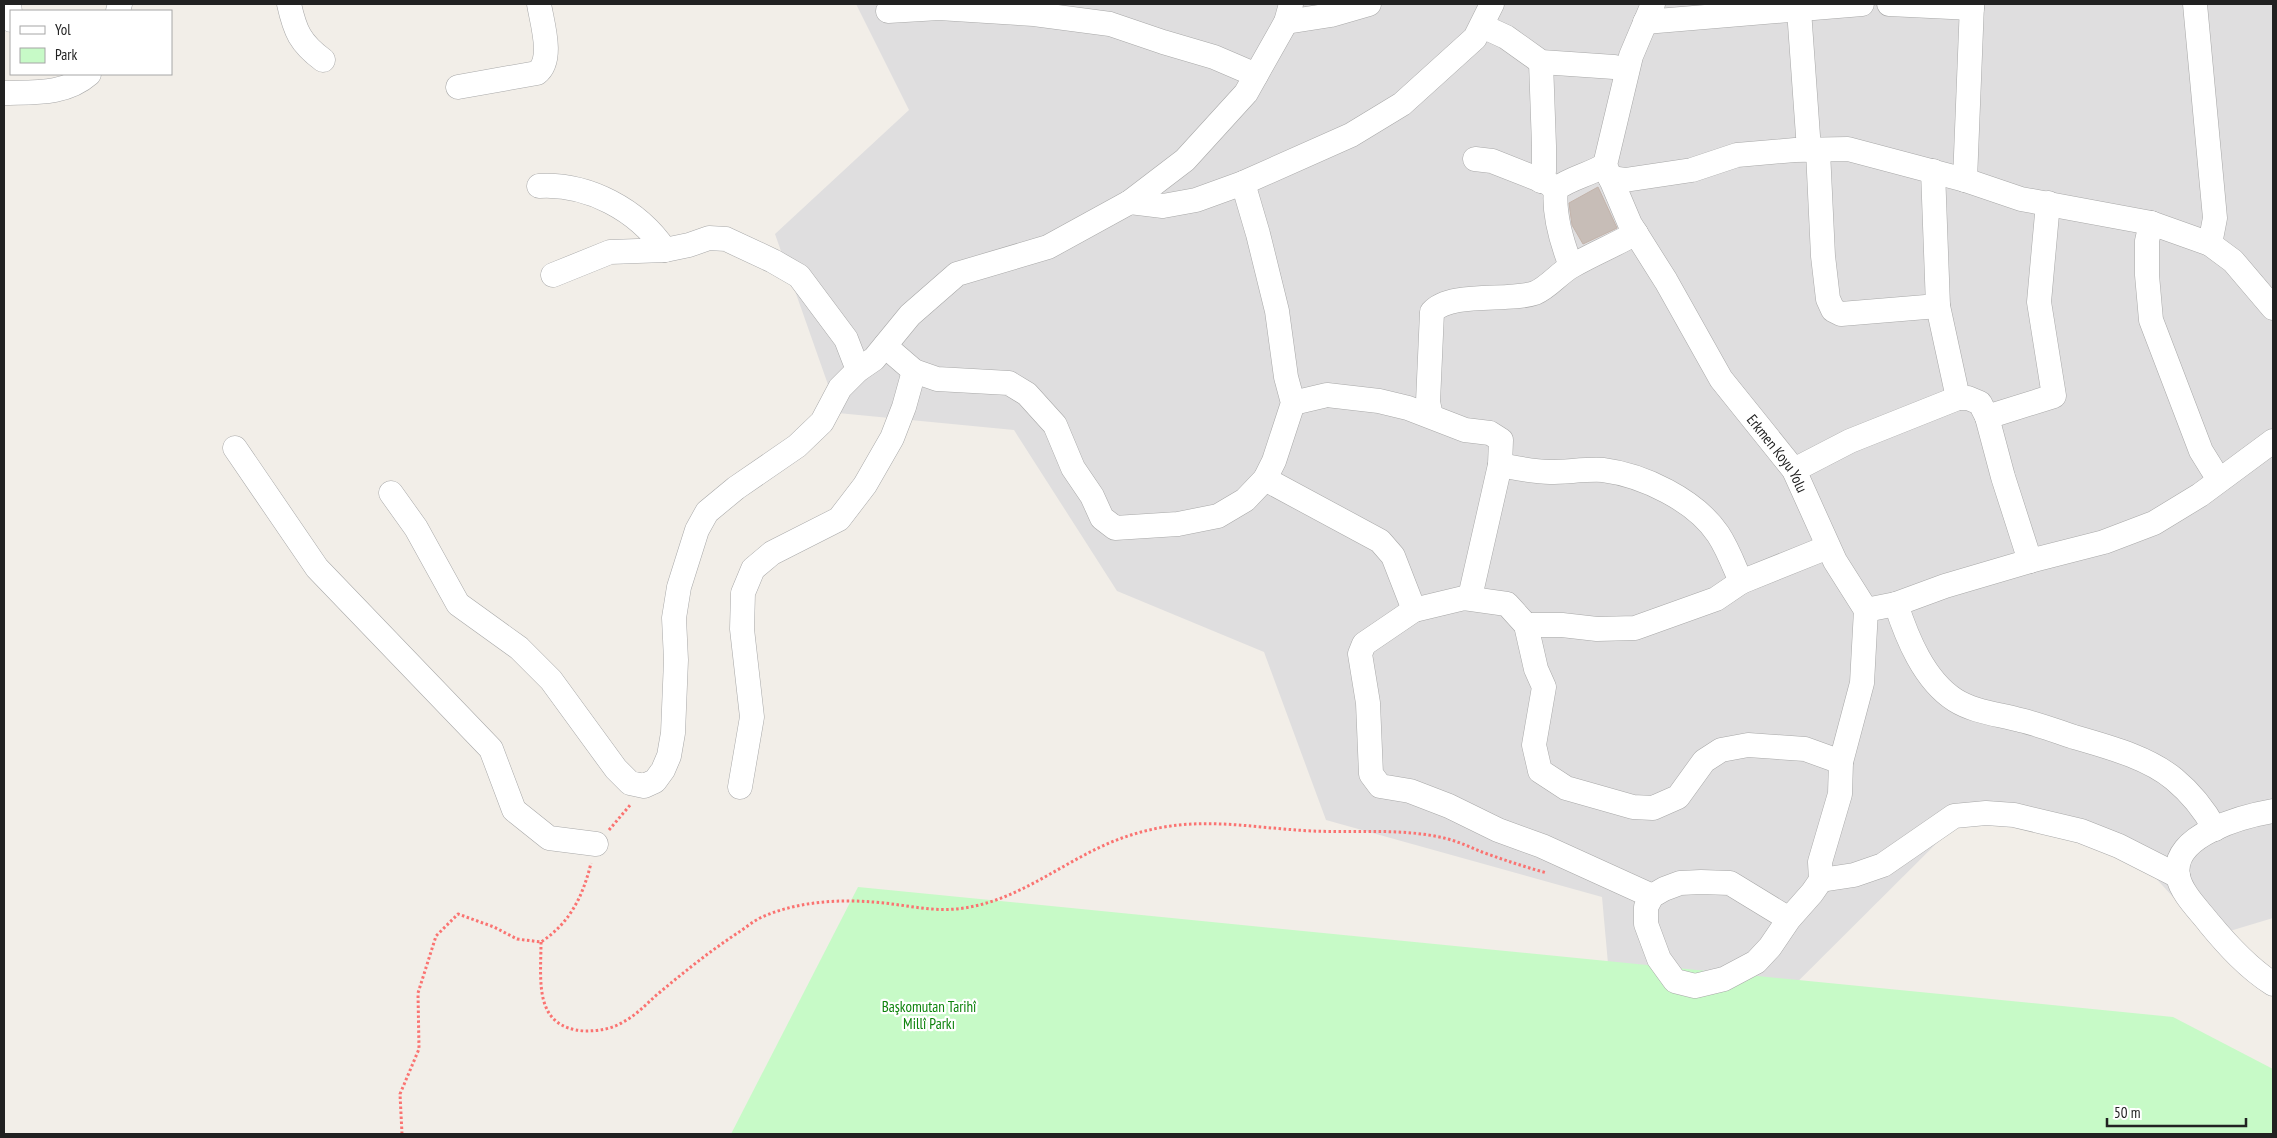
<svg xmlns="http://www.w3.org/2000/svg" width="2277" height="1138" font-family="'PT Sans Narrow',sans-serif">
  <rect width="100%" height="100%" fill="#f2eee8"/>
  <!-- residential -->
  <path fill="#dfdedf" d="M856 4H2273V918L2210 937 2115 834 1978 802 1746 1033 1614 1030 1602 897 1326 820 1264 652 1117 591 1014 430 838 413 775 234 909 110Z"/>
  <!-- park -->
  <path fill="#c7fac7" d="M858 887 2173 1017 2273 1069V1134H731Z"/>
  <!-- building -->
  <path fill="#c7bdb7" stroke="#c3b3aa" d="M1598 187 1617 228 1583 244 1572 225 1569 203Z"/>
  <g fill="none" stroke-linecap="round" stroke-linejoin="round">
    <!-- minor casing -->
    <g stroke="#a8a8a8" stroke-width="25">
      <g id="minor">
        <path d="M9 4 11 20"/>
        <path d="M289 4C295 31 300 43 323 60"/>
        <path id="s1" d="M1653 4 1631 56 1605 165 1630 224 1666 281 1721 379 1794 470 1835 561 1866 610 1862 683 1841 762 1840 794 1820 862 1821 880 1812 893 1789 919 1770 947 1756 962 1724 979 1695 986 1675 981 1659 959 1646 924V907L1652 896 1664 889 1680 883 1701 882 1730 883 1789 919"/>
        <path d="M1889 4 1972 8"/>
        <path d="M2195 4 2215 218 2210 244"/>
        <path d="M1799 10 1809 150"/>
        <path d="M118 11 120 4"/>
        <path d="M888 11 939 8 1034 14 1110 24 1163 42 1214 57 1256 75"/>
        <path d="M1286 22 1331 15 1369 4"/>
        <path d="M1645 22 1862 4"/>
        <path d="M1482 26 1506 37 1541 62 1614 67 1627 70"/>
        <path d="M458 87 537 73C554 60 542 23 539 4"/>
        <path d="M4 93C34 92 65 95 89 74"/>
        <path d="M1818 151 1823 256 1828 299 1833 310 1841 314 1938 306"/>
        <path d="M1475 159 1492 161 1548 183 1554 188"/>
        <path d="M1933 171 1938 306 1958 398"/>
        <path d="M1610 178 1625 180 1692 170 1737 155 1795 150 1848 149 1965 180 2021 199 2151 223 2210 244 2233 261 2273 308"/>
        <path d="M1965 180 1972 4"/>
        <path d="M1541 181 1544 171V146L1541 62"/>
        <path d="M539 186C588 183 638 210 665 250"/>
        <path d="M1130 202 1163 206 1196 200 1243 183 1351 135 1402 104 1475 38 1492 4"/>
        <path d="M2151 223 2147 241V275L2151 320 2201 451 2219 480"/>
        <path d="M1571 266C1562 243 1553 214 1556 189 1570 178 1589 175 1605 165"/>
        <path d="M553 275 610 252 665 250 689 245 709 238 726 239 773 261 799 276 846 339 858 370"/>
        <path d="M885 346 914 371 937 379 1009 383 1027 394 1055 425 1073 468 1092 496 1102 518 1115 528 1178 524 1218 516 1245 500 1265 479 1274 461 1293 403 1286 377 1277 311 1258 234 1243 183"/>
        <path d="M1293 403 1327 395 1379 401 1408 408 1465 430 1490 433 1501 440 1500 465 1470 597"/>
        <path d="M1431 416 1428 402 1432 312C1450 291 1509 302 1535 293 1549 287 1558 274 1572 266 1593 254 1615 245 1636 233"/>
        <path d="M1987 417 2054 396 2039 302 2048 203"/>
        <path d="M235 448 317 568 491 749 514 810 549 838 596 844"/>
        <path d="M1500 465C1516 468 1533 472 1550 472 1567 472 1586 469 1603 470 1643 475 1695 500 1718 534 1728 549 1734 566 1741 582L1828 547"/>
        <path d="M1794 470 1850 441 1958 398H1968L1980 403 1987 417 2003 477 2030 561"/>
        <path d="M1265 479 1380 541 1393 556 1414 610"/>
        <path d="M391 493 416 528 458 604 519 648 551 680 616 769 630 783 644 786 655 781 663 770 669 756 673 733 676 660 674 618 679 587 697 530 707 512 736 488 797 446 822 422 840 388 858 370 874 359 910 315 957 274 1048 247 1130 202 1185 160 1246 93 1286 22 1291 4"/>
        <path d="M1896 604C1907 638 1924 680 1955 700 1974 712 1998 714 2020 720 2038 724 2056 731 2074 737 2108 747 2147 757 2174 779 2191 793 2205 811 2215 829"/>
        <path d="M1866 610 1896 604 1945 586 2030 561 2104 542 2154 523 2200 495 2273 441"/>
        <path d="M1526 625H1562L1597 629 1635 628 1716 599 1741 582"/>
        <path d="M740 787 752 717 742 629 743 593 753 569 772 553 839 519 865 485 892 438 904 407 914 371"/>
        <path d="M2273 811C2244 816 2170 835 2178 876 2181 893 2199 910 2209 923 2228 946 2248 968 2273 984"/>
        <path d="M1821 880 1854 875 1883 865 1954 816 1986 813 2014 815 2081 831 2119 846 2178 876"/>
        <path d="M1652 896 1542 846 1498 830 1449 806 1410 791 1380 786 1371 774 1368 703 1360 654 1364 644 1414 610 1464 598 1507 604 1526 625 1536 669 1544 687 1534 745 1540 771 1566 788 1633 807 1653 808 1678 797 1704 761 1721 750 1748 745 1805 749 1841 762"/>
      </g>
    </g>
    <!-- path -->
    <path stroke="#fa7371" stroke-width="3" stroke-dasharray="2.5 2.5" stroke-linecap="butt" d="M609 830 631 804
      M541 942C541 981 533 1028 585 1031 598 1031 612 1029 623 1022 637 1015 647 1003 659 993 684 972 709 952 736 934 744 929 752 922 760 918 794 902 837 899 873 902 904 904 933 913 964 908 1026 899 1072 853 1131 835 1197 814 1247 828 1313 831 1356 833 1402 828 1444 838 1457 841 1470 847 1482 852 1504 860 1525 867 1547 873
      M402 1134 400 1094 419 1049 418 993 436 936 458 914 494 927 517 939 541 942C570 923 583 896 591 863"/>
    <!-- minor -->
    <use href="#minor" stroke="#fff" stroke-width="24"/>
  </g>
  <g text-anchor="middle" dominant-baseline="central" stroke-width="4.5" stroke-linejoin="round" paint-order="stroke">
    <!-- street labels -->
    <g font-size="15" fill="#212121" stroke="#fff">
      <text stroke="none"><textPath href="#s1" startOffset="506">Erkmen Koyu Yolu</textPath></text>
    </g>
    <!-- park labels -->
    <g font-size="15" fill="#0d830c" stroke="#fff">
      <text x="929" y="1006">Başkomutan Tarihî<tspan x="929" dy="17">Millî Parkı</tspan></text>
    </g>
  </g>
  <!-- border -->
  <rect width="2277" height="1138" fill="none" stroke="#212121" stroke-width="10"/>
  <!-- legend -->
  <rect x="10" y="10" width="162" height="65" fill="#ffffff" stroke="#a6a6a6"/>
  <rect x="20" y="26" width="25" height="8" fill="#ffffff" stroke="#a6a6a6"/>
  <text x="55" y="35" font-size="15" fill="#212121">Yol</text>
  <rect x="20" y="48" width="25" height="15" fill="#c7fac7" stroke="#a6a6a6"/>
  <text x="55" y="60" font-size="15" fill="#212121">Park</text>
  <!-- scale -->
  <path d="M2107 1118v8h139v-8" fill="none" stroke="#212121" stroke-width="2.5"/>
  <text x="2114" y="1118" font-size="15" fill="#212121" stroke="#ffffff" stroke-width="4" paint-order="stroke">50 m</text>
</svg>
